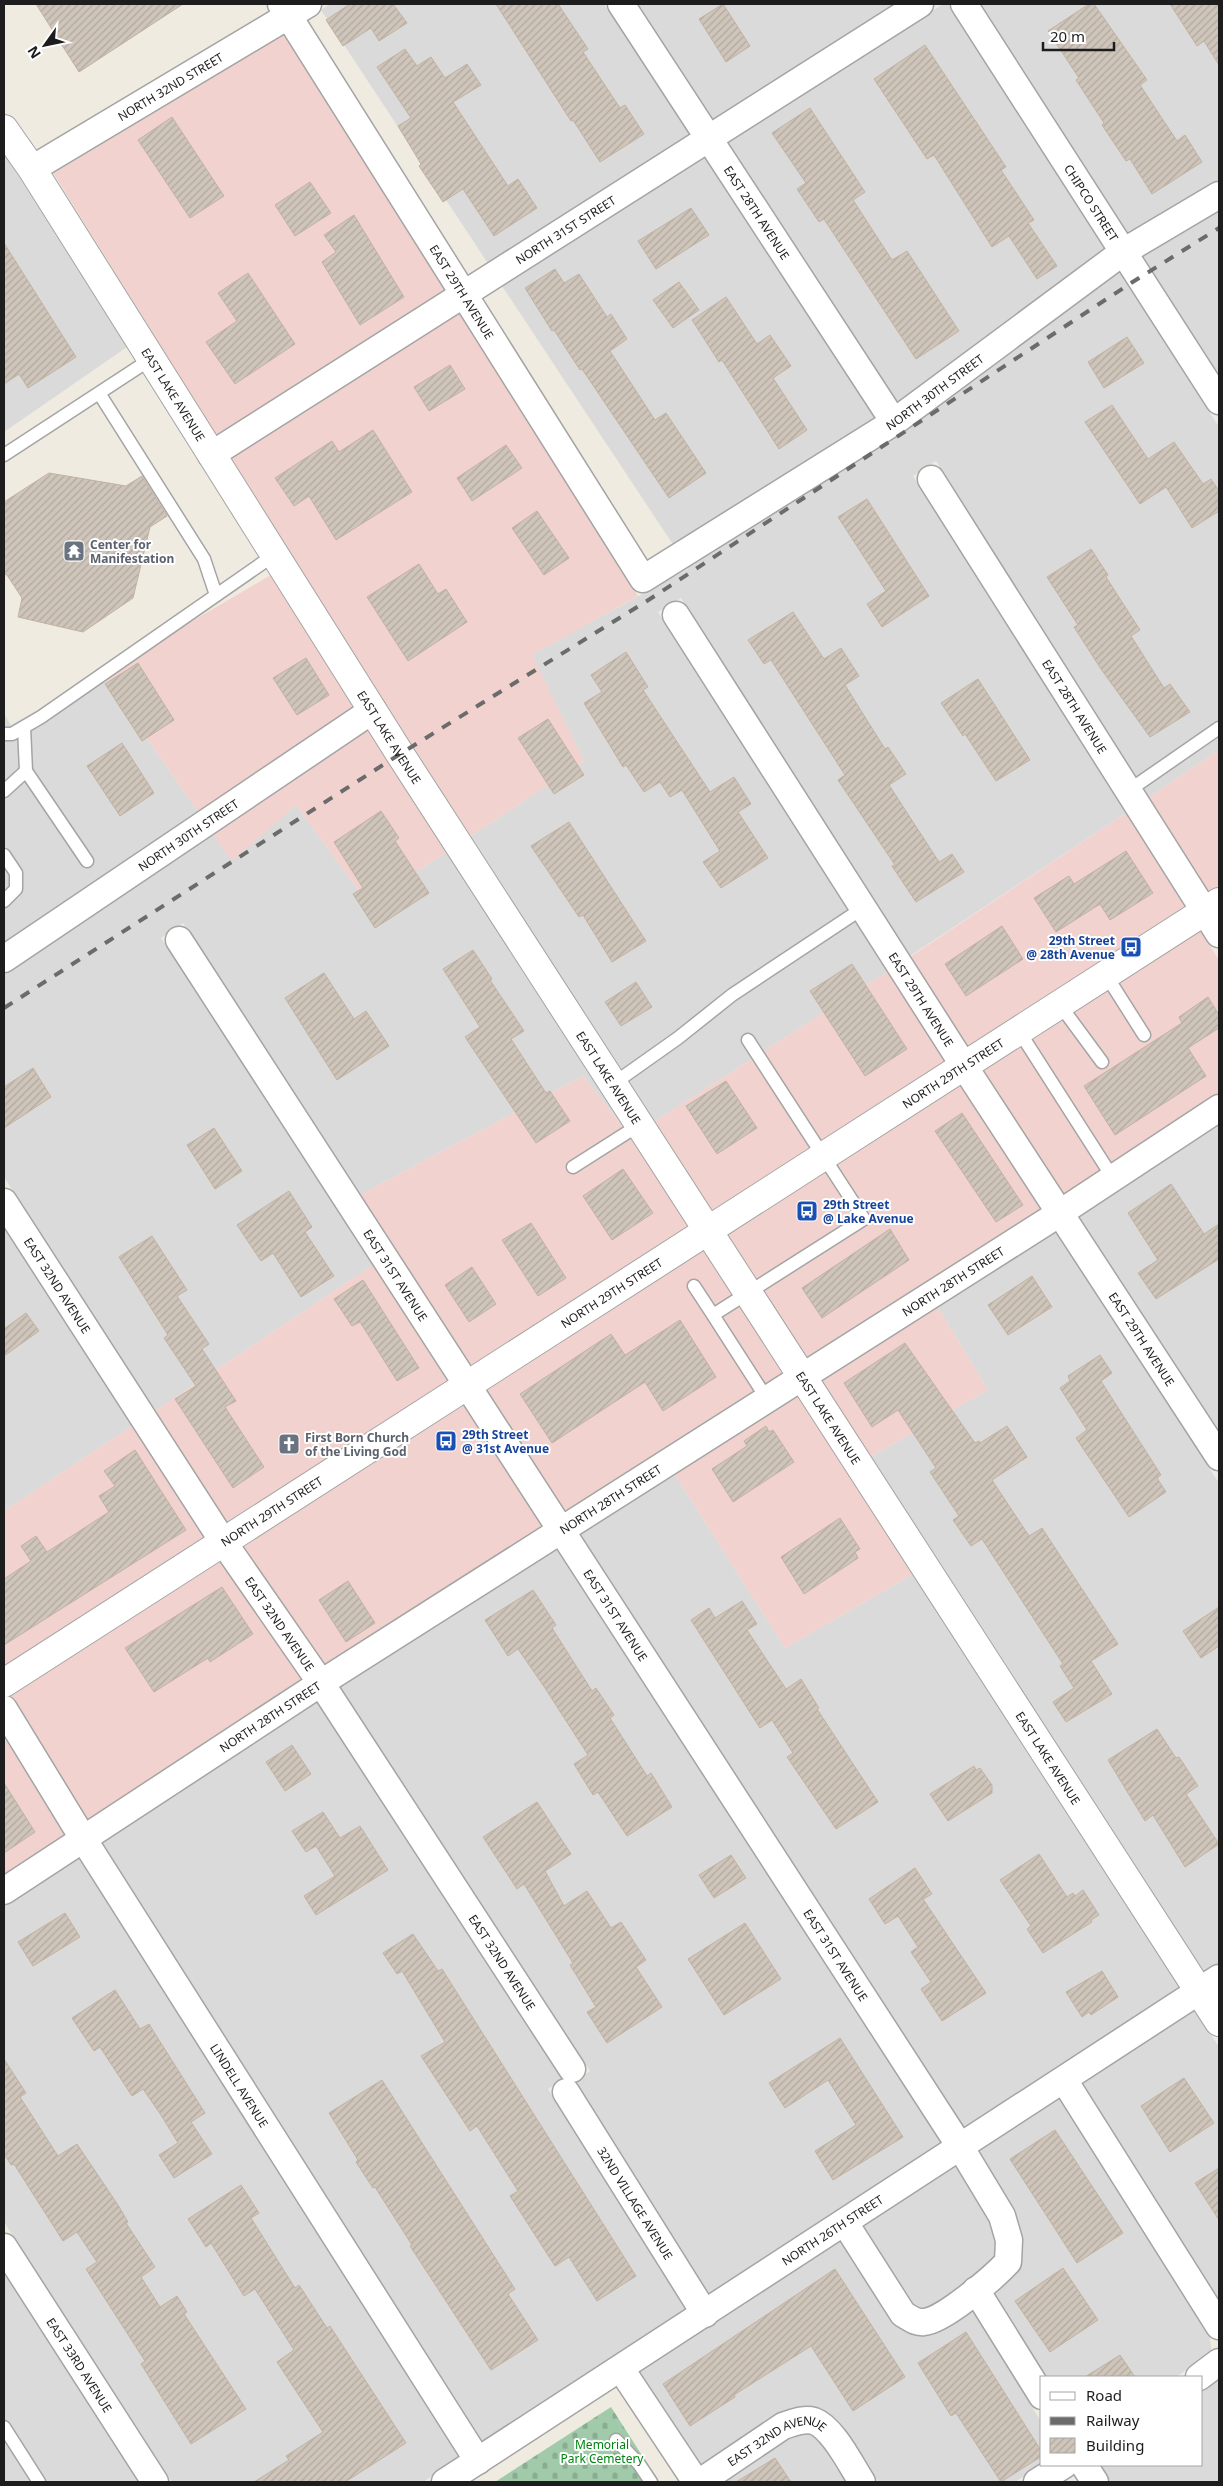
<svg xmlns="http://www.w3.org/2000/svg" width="1223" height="2486" font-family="'Noto Sans',sans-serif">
  <defs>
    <pattern id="cemetery-stones" width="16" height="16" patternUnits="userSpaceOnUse" patternTransform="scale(1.25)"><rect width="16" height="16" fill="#a0caa9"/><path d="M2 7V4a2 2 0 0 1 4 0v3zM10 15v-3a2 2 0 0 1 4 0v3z" fill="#89ad91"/></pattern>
    <pattern id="building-hatch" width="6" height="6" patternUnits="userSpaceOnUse" patternTransform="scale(1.25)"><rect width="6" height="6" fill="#cfc5ba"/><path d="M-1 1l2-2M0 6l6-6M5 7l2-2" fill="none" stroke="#b1a99f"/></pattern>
  </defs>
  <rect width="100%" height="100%" fill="#efebe1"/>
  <!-- residential -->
  <path fill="#dbdada" d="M330 4H604L690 135 489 265 321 10Z
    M637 4H897L713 120Z
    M943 4H948L1105 250 898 403 727 141Z
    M981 4H1219V180L1128 234Z
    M4 153 127 347 4 432Z
    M703 155 875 419 674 546 502 286Z
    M1219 209V375L1142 255Z
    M1119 270 1219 427V750L1148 798 936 461 913 476 1126 813 910 956 681 598 658 612 887 972 654 1122 470 837 584 761 531 655 688 569 687 566Z
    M102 674 199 813 4 944V714L11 725Z
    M296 805 360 892 423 868 447 852 631 1137 583 1076 360 1195 183 923 161 938 373 1265 155 1411 4 1177V974L212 833 232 860Z
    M1219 1123V1432L1078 1215Z
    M4 1227 132 1426 4 1511Z
    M1055 1230 1219 1483V1964L1204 1973 870 1457 988 1390 937 1306Z
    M674 1473 785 1648 913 1574 1181 1988 966 2130 579 1534Z
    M556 1549 943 2145 710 2296 575 2081 590 2071 339 1686Z
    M316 1701 562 2080 548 2089 687 2312 483 2443 102 1842Z
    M79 1857 460 2458 423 2482H172L4 2222V1906Z
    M1194 2009 1219 2047V2300L1082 2083Z
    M1059 2098 1209 2335 1212 2352 1176 2377H1046L994 2293 1018 2269 1021 2261 1022 2235 1014 2209 979 2151Z
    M956 2166 990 2222 995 2243V2258L969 2280 928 2309H925L914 2304 863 2226Z
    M840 2241 892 2321 904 2331 918 2335 933 2334 971 2309 1042 2423V2465L1015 2482H879L839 2421 815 2408 702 2466 639 2371Z
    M4 2273 139 2482H4Z
    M1219 2379V2482H1111L1100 2465H1202V2390Z
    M799 2433 808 2434 817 2439 846 2482H722L789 2437Z"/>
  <!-- commercial -->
  <path fill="#f2d2ce" d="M284 34 448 291 217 437 52 171Z
    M461 312 638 596 532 655 584 761 470 837 230 458Z
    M271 575 355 708 199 813 102 674Z
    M368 728 447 852 423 868 360 892 296 805 232 861 212 833Z
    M1219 750V888L1209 894 1148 798Z
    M1126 813 1186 909 969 1048 910 957Z
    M1199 929 1219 960V1094L1065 1195 982 1069Z
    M887 972 946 1063 713 1213 654 1122Z
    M583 1076 631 1137 689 1228 472 1368 360 1195Z
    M959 1084 1042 1210 807 1359 726 1233Z
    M703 1249 784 1374 566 1513 486 1389Z
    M373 1265 449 1384 228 1525 155 1411Z
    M937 1306 988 1390 870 1457 820 1380Z
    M797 1395 913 1574 785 1648 674 1473Z
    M463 1404 543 1528 325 1665 242 1545Z
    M132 1426 205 1540 4 1669V1511Z
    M219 1560 302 1680 89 1822 10 1694Z
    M4 1735 66 1837 4 1877Z"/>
  <!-- cemetery -->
  <path fill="url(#cemetery-stones)" d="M611 2407 659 2482H495Z"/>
  <!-- building -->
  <path fill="url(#building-hatch)" stroke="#c2b2a2" d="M36 4H183L79 72Z
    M350 4H393L407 23 379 41 371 28 343 46 326 20Z
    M496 4H558L588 49 583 52 620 108 625 105 644 134 600 162 573 120 571 121Z
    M723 4 750 46 726 62 699 19Z
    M1089 4H1094L1147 80 1140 85 1177 141 1185 135 1202 162 1152 194 1130 159 1126 161 1102 125 1104 123 1076 80 1079 78 1048 31Z
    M1170 4H1219V65L1204 41 1197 46Z
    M925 45 1006 167 1001 170 1034 220 1028 223 1057 266 1037 279 1009 236 992 247 934 155 927 159 874 79Z
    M405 49 417 66 431 57 445 78 467 64 481 85 453 102 508 186 518 179 537 208 494 236 463 189 443 202 419 166 421 164 398 126 411 118 377 67Z
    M810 108 865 192 853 200 892 260 907 251 959 331 916 359 824 219 819 222 797 189 806 183 772 133Z
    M172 117 224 196 190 218 138 140Z
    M310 182 331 213 295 236 275 205Z
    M691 208 709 235 656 269 638 241Z
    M354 215 404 297 360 325 322 262 336 252 324 235Z
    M4 243 76 357 28 388 19 374 4 384Z
    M555 269 564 283 579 274 607 317 611 314 627 339 610 351 655 420 666 413 706 473 669 498 582 369 580 370 554 330 552 331 525 288Z
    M248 273 295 344 235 384 206 342 237 321 218 293Z
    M679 282 699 310 673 328 653 300Z
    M726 297 757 344 770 335 791 366 773 378 807 430 779 449 722 360 719 362 692 320Z
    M1127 337 1144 363 1104 388 1088 362Z
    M450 365 465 389 429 411 414 387Z
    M1112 405 1148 459 1174 442 1203 484 1211 479 1219 491V511L1192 528 1166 487 1140 504 1085 422Z
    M373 430 412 492 336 540 309 496 294 506 275 478 332 441 339 452Z
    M506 445 522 468 472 501 457 478Z
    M49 473 126 486 142 476 167 516 150 527 133 598 83 632 18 617 22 598 7 575 4 574V502Z
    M867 499 929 596 882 627 867 604 886 591 838 517Z
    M537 511 569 558 544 575 512 528Z
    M1091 549 1108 575 1106 577 1140 630 1131 636 1164 688 1170 684 1190 712 1150 737 1101 669 1074 627 1078 625 1047 577Z
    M419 564 438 594 446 589 467 622 408 661 367 597Z
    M793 612 824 659 841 648 859 676 845 685 885 749 888 747 906 774 889 785 939 862 952 854 964 872 916 902 892 866 895 865 838 780 845 775 771 660 764 664 748 640Z
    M626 652 648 687 643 690 710 792 734 777 751 804 738 812 768 858 721 888 703 862 720 851 682 790 670 797 660 782 644 792 626 765 623 767 584 703 602 692 591 675Z
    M306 658 329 695 297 715 273 678Z
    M138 663 174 720 142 741 105 684Z
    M978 679 1030 760 996 781 965 734 963 736 941 703Z
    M548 719 584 775 554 794 518 738Z
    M122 743 154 793 120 816 87 766Z
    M381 811 399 838 395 841 429 893 375 928 353 894 363 888 334 842Z
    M569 822 646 941 612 962 583 915 579 917 531 846Z
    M1126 851 1153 893 1110 920 1100 904 1056 932 1034 898 1069 876 1074 884Z
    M1002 926 1023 959 966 996 945 964Z
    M473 950 492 979 490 980 524 1031 511 1039 546 1093 550 1091 570 1121 536 1143 465 1037 480 1027 443 969Z
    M852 964 907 1049 865 1076 810 991Z
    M324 973 354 1019 366 1011 389 1046 337 1080 285 998Z
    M636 982 652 1007 621 1026 605 1002Z
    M1208 997 1219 1015V1028L1188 1048 1206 1076 1115 1135 1084 1086 1182 1023 1179 1017Z
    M33 1068 51 1097 4 1128V1087Z
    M726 1081 757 1128 717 1154 686 1106Z
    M962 1113 1023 1205 996 1222 935 1131Z
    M214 1128 242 1171 215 1189 187 1145Z
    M623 1169 653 1213 612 1240 583 1196Z
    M1171 1184 1204 1234 1219 1224V1259L1156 1299 1138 1273 1158 1260 1128 1213Z
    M289 1191 312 1227 305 1232 334 1276 301 1297 273 1253 261 1261 237 1225Z
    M531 1223 566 1278 538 1296 502 1240Z
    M890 1229 909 1260 822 1318 802 1288Z
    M152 1236 187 1290 177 1296 209 1344 202 1349 236 1401 225 1407 264 1467 233 1488 175 1399 196 1386 164 1338 168 1335 119 1257Z
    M472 1267 496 1304 469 1322 445 1285Z
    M1032 1276 1052 1307 1008 1335 988 1305Z
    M363 1280 419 1368 397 1381 360 1322 352 1326 334 1299Z
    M26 1313 39 1331 4 1356V1329Z
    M680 1320 716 1377 663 1411 645 1382 552 1443 520 1394 611 1334 625 1355Z
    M905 1343 975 1443 979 1441 980 1443 1007 1426 1027 1457 992 1480 1029 1536 1042 1528 1118 1644 1091 1661 1112 1694 1066 1722 1053 1702 1074 1688 1060 1666 1063 1664 982 1539 971 1546 953 1520 959 1516 930 1472 936 1468 898 1410 872 1427 844 1383Z
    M1100 1355 1112 1373 1101 1381 1161 1475 1157 1478 1166 1492 1129 1517 1076 1438 1087 1430 1060 1388 1070 1381 1068 1376Z
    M766 1426 769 1432 773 1430 794 1462 733 1502 712 1469 747 1446 744 1441Z
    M135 1450 186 1530 4 1645V1579L31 1561 21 1546 36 1536 47 1552 109 1512 99 1496 115 1486 104 1471Z
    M840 1518 860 1549 855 1552 858 1558 804 1594 781 1557Z
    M348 1581 375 1623 346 1642 319 1600Z
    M222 1587 253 1634 210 1662 208 1658 154 1692 125 1648Z
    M533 1590 556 1625 552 1628 592 1691 596 1688 614 1715 610 1718 647 1776 651 1773 672 1807 627 1836 598 1792 593 1795 574 1764 588 1755 545 1688 518 1649 508 1656 485 1620Z
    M742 1601 757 1624 747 1630 786 1689 801 1679 819 1708 817 1709 878 1802 836 1829 787 1757 793 1753 772 1720 760 1728 691 1620 709 1608 715 1618Z
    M1219 1607V1646L1201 1658 1183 1631Z
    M1157 1729 1176 1758 1179 1757 1198 1786 1186 1794 1219 1844 1185 1867 1153 1815 1145 1821 1108 1760Z
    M292 1745 311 1774 285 1791 266 1762Z
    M974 1766 976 1770 980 1768 992 1785V1793L948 1821 930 1794Z
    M4 1783 35 1832 4 1853Z
    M537 1802 571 1854 545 1871 564 1906 587 1891 611 1928 621 1922 646 1960 636 1967 662 2007 607 2043 587 2012 596 2007 570 1965 573 1963 524 1884 517 1889 483 1837Z
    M323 1812 340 1838 360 1826 388 1870 316 1915 304 1896 335 1876 316 1846 306 1852 292 1831Z
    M1039 1854 1067 1897 1073 1893 1075 1896 1083 1890 1099 1915 1091 1920 1092 1922 1043 1953 1027 1929 1031 1926 1000 1880Z
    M731 1855 746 1878 714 1898 699 1875Z
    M915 1868 932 1894 923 1899 986 1993 942 2021 921 1989 931 1982 911 1952 918 1947 898 1916 885 1924 869 1899Z
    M65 1913 80 1937 33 1966 18 1942Z
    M745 1923 781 1979 724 2015 688 1959Z
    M413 1934 438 1971 442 1969 636 2276 597 2301 569 2257 555 2266 510 2196 518 2191 477 2126 470 2131 421 2056 445 2042 402 1971 397 1974 383 1953Z
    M1102 1971 1118 1997 1091 2015 1089 2012 1082 2017 1066 1992Z
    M115 1990 140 2029 149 2024 205 2113 191 2122 212 2154 174 2178 159 2155 178 2143 161 2115 143 2089 132 2096 100 2047 94 2051 72 2018Z
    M840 2038 903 2137 833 2180 815 2151 856 2125 828 2080 785 2108 769 2083Z
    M4 2059 26 2093 20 2097 58 2156 77 2144 118 2205 128 2222 126 2223 155 2267 141 2277 160 2307 177 2296 187 2312 184 2314 246 2409 191 2444 141 2364 145 2361 86 2269 97 2262 77 2232 63 2241 14 2164 11 2165 4 2154Z
    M1184 2078 1214 2123 1170 2152 1141 2106Z
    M382 2080 515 2289 508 2294 538 2340 491 2370 410 2246 412 2245 375 2187 373 2188 356 2162 358 2160 329 2113Z
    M1055 2130 1123 2233 1077 2263 1010 2159Z
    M1219 2168V2220L1195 2183Z
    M241 2185 259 2213 251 2218 295 2288 299 2285 327 2328 330 2326 406 2443 345 2482H254L289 2460 286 2456 323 2432 277 2362 294 2350 255 2289 244 2296 211 2243 206 2247 188 2219Z
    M1063 2268 1098 2320 1050 2352 1015 2301Z
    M835 2269 905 2377 853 2411 811 2346 734 2395 735 2397 690 2426 663 2384Z
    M966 2332 1042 2452V2456L1001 2482 956 2413 951 2416 918 2363Z
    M1120 2355 1135 2377H1085Z
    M775 2458 791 2482H736Z"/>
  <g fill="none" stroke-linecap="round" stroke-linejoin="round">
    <!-- service casing -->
    <g stroke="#a4a4a4" stroke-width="15">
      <path id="service" d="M99 393 204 559 216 595
        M4 455 151 359
        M4 734H12L41 717 274 555
        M26 771 87 861
        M4 791 26 771 24 727
        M1128 791 1219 728
        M4 855 16 873V889L4 901
        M1106 975 1144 1035
        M1060 1005 1102 1062
        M1019 1031 1113 1178
        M748 1040 864 1219 713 1315 767 1399
        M613 1084 678 1038 732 995 863 908
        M573 1167 639 1125
        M694 1286 713 1315
        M4 2427 39 2482
        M616 2440 639 2464 651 2482"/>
    </g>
    <!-- minor casing -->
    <g stroke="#a4a4a4" stroke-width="29">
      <g id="minor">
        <path id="s1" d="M281 4 643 579 894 422 1123 252 1219 195"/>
        <path id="s2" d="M621 4 894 422"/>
        <path id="s3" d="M964 4 1219 401"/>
        <path id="s4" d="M32 169 308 4"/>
        <path id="s5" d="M211 455 920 4"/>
        <path id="s6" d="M931 479 1219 934"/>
        <path id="s7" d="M676 615 964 1066 1219 1457"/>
        <path id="s8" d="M179 940 961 2148 1002 2216 1009 2240 1008 2262C994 2277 943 2321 924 2322 916 2323 910 2318 903 2314L845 2223"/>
        <path id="s9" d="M4 959 373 710"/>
        <path id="s10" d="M4 1202 224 1543 321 1683 572 2069"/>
        <path id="s11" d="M4 1709 84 1840 478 2461"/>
        <path id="s12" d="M4 1891 321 1683 1060 1213 1219 1108"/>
        <path d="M1064 2080 1219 2326"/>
        <path id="s13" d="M566 2092 705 2314"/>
        <path id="s14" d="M4 2247 155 2482"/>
        <path d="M976 2290 1042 2396"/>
        <path d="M621 2369 696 2482"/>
        <path d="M1199 2377 1219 2362"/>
        <path d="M1084 2465 1095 2482"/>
        <path id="s15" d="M445 2482 1219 1978"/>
        <path id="s16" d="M700 2482 783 2426C793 2423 803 2418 814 2421 833 2428 851 2465 862 2482"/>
        <path d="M1037 2482 1064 2465"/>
      </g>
    </g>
    <!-- tertiary casing -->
    <g stroke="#a4a4a4" stroke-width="30">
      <g id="tertiary">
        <path id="s17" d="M4 129 32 169 400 754 1219 2022"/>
        <path id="s18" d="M4 1683 1219 902"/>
      </g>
    </g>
    <!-- service -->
    <use href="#service" stroke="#fff" stroke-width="12"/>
    <!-- minor -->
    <use href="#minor" stroke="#fff" stroke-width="26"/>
    <!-- tertiary -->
    <use href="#tertiary" stroke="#fff" stroke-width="28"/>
    <!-- rail -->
    <path stroke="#6b6b6b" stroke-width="4" stroke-dasharray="10 10" stroke-linecap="butt" d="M4 1008 400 754 650 599 1131 283 1219 228"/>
  </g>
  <!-- icons -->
  <defs>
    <g id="temple-square" transform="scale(1.125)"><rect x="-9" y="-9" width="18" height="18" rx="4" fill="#6b7280" stroke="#fff"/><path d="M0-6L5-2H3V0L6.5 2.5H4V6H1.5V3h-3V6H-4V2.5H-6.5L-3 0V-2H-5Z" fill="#fff"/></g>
    <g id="bus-square" transform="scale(1.125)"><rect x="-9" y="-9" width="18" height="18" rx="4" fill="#1a4fb4" stroke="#fff"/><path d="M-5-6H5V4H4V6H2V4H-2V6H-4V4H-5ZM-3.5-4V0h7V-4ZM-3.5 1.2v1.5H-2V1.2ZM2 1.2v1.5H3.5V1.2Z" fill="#fff"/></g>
    <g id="church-square" transform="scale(1.125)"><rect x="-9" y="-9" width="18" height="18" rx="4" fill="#6b7280" stroke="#fff"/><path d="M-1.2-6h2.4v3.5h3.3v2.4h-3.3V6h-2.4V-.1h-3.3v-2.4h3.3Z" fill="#fff"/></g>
  </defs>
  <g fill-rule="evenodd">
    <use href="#temple-square" x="74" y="551"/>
    <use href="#bus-square" x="1131" y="947"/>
    <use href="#bus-square" x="807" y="1211"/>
    <use href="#bus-square" x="446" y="1441"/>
    <use href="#church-square" x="289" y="1444"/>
  </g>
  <g text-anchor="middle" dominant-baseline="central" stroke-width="4" stroke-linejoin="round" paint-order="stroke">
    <!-- street labels -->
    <g font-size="12" fill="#1d1d1d" stroke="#fff">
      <text stroke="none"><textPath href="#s4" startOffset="161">NORTH 32ND STREET</textPath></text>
      <text stroke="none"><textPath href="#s3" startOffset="236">CHIPCO STREET</textPath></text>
      <text stroke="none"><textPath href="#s2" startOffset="249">EAST 28TH AVENUE</textPath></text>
      <text stroke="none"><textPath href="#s5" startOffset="420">NORTH 31ST STREET</textPath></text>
      <text stroke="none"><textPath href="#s1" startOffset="340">EAST 29TH AVENUE</textPath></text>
      <text stroke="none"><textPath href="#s1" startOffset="1026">NORTH 30TH STREET</textPath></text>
      <text stroke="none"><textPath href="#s17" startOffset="315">EAST LAKE AVENUE</textPath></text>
      <text stroke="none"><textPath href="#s6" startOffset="269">EAST 28TH AVENUE</textPath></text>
      <text stroke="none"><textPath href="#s17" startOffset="720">EAST LAKE AVENUE</textPath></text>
      <text stroke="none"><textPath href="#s9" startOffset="222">NORTH 30TH STREET</textPath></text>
      <text stroke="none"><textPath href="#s7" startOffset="456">EAST 29TH AVENUE</textPath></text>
      <text stroke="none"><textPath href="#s18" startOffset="1128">NORTH 29TH STREET</textPath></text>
      <text stroke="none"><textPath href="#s17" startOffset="1125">EAST LAKE AVENUE</textPath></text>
      <text stroke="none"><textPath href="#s8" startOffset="399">EAST 31ST AVENUE</textPath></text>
      <text stroke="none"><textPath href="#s12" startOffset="1128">NORTH 28TH STREET</textPath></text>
      <text stroke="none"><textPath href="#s10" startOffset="99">EAST 32ND AVENUE</textPath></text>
      <text stroke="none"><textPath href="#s18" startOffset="722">NORTH 29TH STREET</textPath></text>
      <text stroke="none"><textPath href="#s7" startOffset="861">EAST 29TH AVENUE</textPath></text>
      <text stroke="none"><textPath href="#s17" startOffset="1530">EAST LAKE AVENUE</textPath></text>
      <text stroke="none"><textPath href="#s12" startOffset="722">NORTH 28TH STREET</textPath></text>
      <text stroke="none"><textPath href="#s18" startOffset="318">NORTH 29TH STREET</textPath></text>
      <text stroke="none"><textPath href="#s8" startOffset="804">EAST 31ST AVENUE</textPath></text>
      <text stroke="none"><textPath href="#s10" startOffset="504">EAST 32ND AVENUE</textPath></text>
      <text stroke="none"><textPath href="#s12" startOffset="318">NORTH 28TH STREET</textPath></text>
      <text stroke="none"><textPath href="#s17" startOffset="1935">EAST LAKE AVENUE</textPath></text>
      <text stroke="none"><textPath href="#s8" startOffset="1209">EAST 31ST AVENUE</textPath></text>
      <text stroke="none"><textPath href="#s10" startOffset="909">EAST 32ND AVENUE</textPath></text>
      <text stroke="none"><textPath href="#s11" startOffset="444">LINDELL AVENUE</textPath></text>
      <text stroke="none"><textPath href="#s13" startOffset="131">32ND VILLAGE AVENUE</textPath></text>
      <text stroke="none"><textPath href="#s15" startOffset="462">NORTH 26TH STREET</textPath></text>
      <text stroke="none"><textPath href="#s14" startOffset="140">EAST 33RD AVENUE</textPath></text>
      <text stroke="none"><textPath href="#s16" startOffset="90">EAST 32ND AVENUE</textPath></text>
    </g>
    <!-- worship labels -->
    <g font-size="12" font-weight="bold" fill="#5b616d" stroke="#fff" text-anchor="start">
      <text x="90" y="544">Center for<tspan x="90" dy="14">Manifestation</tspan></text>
      <text x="305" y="1437">First Born Church<tspan x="305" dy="14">of the Living God</tspan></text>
    </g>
    <!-- transit labels -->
    <g font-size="12" font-weight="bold" fill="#164399" stroke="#fff" text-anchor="start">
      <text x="1115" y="940" text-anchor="end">29th Street<tspan x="1115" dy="14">@ 28th Avenue</tspan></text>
      <text x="823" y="1204">29th Street<tspan x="823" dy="14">@ Lake Avenue</tspan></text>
      <text x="462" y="1434">29th Street<tspan x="462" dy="14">@ 31st Avenue</tspan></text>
    </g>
    <!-- park labels -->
    <g font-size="12" fill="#018413" stroke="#fff">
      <text x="602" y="2444">Memorial<tspan x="602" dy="14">Park Cemetery</tspan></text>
    </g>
  </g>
  <!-- border -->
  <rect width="1223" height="2486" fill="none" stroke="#1d1d1d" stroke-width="10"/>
  <!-- legend -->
  <rect x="1040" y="2376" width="162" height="90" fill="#ffffff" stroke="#a5a5a5"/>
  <rect x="1050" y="2392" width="25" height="8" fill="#ffffff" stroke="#a5a5a5"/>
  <text x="1086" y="2401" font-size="15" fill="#1d1d1d">Road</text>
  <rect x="1050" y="2417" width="25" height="8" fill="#6b6b6b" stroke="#a5a5a5"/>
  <text x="1086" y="2426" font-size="15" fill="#1d1d1d">Railway</text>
  <rect x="1050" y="2438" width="25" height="15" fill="url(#building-hatch)" stroke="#a5a5a5"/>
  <text x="1086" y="2451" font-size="15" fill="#1d1d1d">Building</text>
  <!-- north arrow -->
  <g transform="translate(45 45) rotate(237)" stroke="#ffffff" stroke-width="4" paint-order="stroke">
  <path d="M0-4L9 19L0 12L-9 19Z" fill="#1d1d1d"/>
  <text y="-8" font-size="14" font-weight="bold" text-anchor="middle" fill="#1d1d1d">N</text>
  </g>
  <!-- scale -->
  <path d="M1043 42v8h71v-8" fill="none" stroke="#1d1d1d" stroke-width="2.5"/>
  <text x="1050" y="42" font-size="15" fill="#1d1d1d" stroke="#ffffff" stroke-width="4" paint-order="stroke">20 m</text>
</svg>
